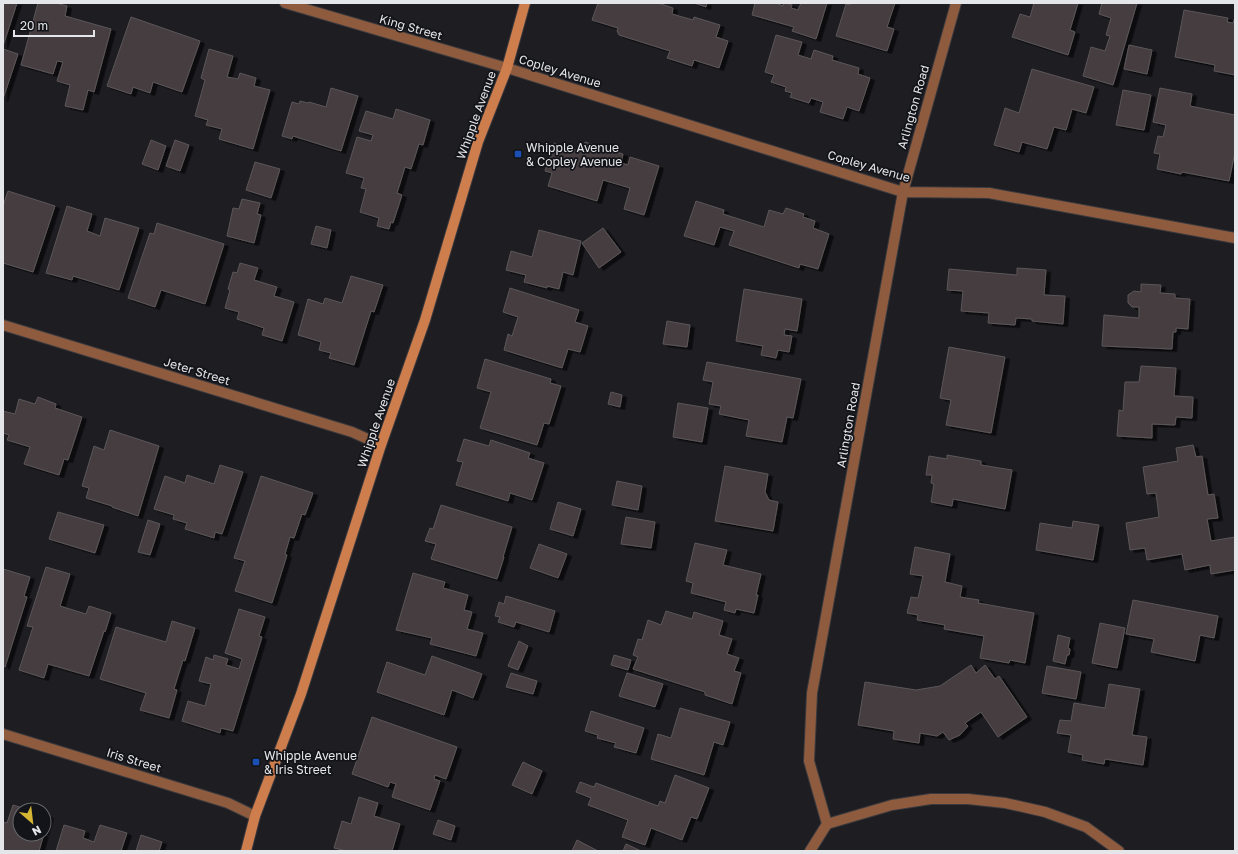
<svg xmlns="http://www.w3.org/2000/svg" width="1238" height="854" font-family="'Golos Text',sans-serif">
  <defs>
    <filter id="shadow"><feDropShadow dx="4.5" dy="2.5" stdDeviation="0" flood-color="#0009"/></filter>
  </defs>
  <rect width="100%" height="100%" fill="#1d1d22"/>
  <!-- building -->
  <path fill="#443e40" stroke="#5c5658" filter="url(#shadow)" d="M3 3H17L3 46Z
    M38 3H56L67 6 65 16 111 29 94 92 88 90 83 110 65 106 70 85 57 81 63 62 57 61 53 74 21 65Z
    M598 3H658L673 8 672 14 693 20 694 17 720 25 716 37 728 41 719 68 694 60 692 66 667 58 670 51 619 35 617 31 618 28 592 20Z
    M694 3H707L706 7Z
    M755 3H776L783 6 784 3H786L792 5 791 8 798 10 801 3H827L816 39 792 31 794 27 752 15Z
    M850 3H895L887 27 894 29 887 51 836 36 846 4 850 5Z
    M1034 3H1078L1070 30 1075 32 1068 55 1012 37 1020 14 1030 17Z
    M1102 3H1137L1113 85 1083 76 1091 47 1105 51 1110 36 1106 35 1111 18 1099 14Z
    M1184 10 1228 18 1227 22 1233 23 1235 17V75L1214 71 1215 65 1175 57Z
    M131 17 200 41 182 92 153 82 150 93 133 87 131 94 107 86Z
    M776 35 802 42 798 55 811 59 814 50 833 56 832 60 859 68 858 74 870 78 859 111 847 107 843 119 820 112 823 102 811 98 809 103 790 97 792 93 785 91 786 87 771 82 774 75 765 72Z
    M1129 45 1152 50 1147 74 1124 69Z
    M3 49 18 54 3 99Z
    M209 49 233 56 227 77 238 79 240 73 256 78 254 86 270 90 253 149 219 139 222 129 206 125 208 120 195 116 205 80 201 78Z
    M1032 69 1094 87 1086 113 1072 109 1066 130 1054 127 1047 149 1022 142 1019 152 994 145 1005 108 1019 113Z
    M331 88 358 96 341 151 293 136 292 139 282 136 292 102 299 104 300 101 308 103 309 102 326 107Z
    M1160 88 1192 94 1190 106 1235 115V152L1229 181 1182 172 1181 174 1157 169 1160 154 1154 153 1158 136 1163 137 1166 125 1153 122Z
    M1123 90 1151 95 1144 130 1116 125Z
    M396 109 430 120 423 145 419 144 411 169 405 167 397 193 402 195 393 223 391 222 389 229 377 226 379 218 360 212 366 189 361 188 364 178 346 173 357 137 371 141 373 135 359 131 366 111 393 119Z
    M151 140 166 146 158 170 142 164Z
    M175 140 189 145 180 171 166 166Z
    M585 142 623 154 621 163 628 165 630 157 659 166 644 215 624 209 630 188 603 180 597 201 548 186 552 173 545 171 554 143 582 152Z
    M255 162 280 169 271 198 246 190Z
    M8 191 55 206 33 272 3 263V206Z
    M242 199 260 203 257 214 261 215 254 243 227 236 233 208 239 209Z
    M696 201 724 210 723 214 764 227 769 210 783 214 786 208 804 214 803 217 815 221 813 228 829 234 818 269 800 264 799 268 729 245 734 231 720 227 714 245 684 236Z
    M67 206 92 214 87 231 100 236 105 218 139 228 119 290 73 276 72 280 46 273Z
    M157 223 224 244 205 304 161 290 155 307 128 298 150 233 154 234Z
    M316 226 331 230 327 248 311 244Z
    M603 228 621 252 599 268 582 243Z
    M539 230 581 241 573 275 563 272 559 289 547 286V288L524 282 526 275 506 270 511 251 532 257Z
    M240 263 258 268 254 280 277 287 274 296 294 302 282 341 262 335 264 328 237 319 239 312 225 308 230 290 228 289 233 272 237 273Z
    M1017 268 1046 270 1044 295 1065 296 1063 324 1032 321V319L1016 318 1015 325 988 323 989 313 961 311 963 291 947 290 949 269 1017 275Z
    M351 276 383 285 374 312 371 311 354 365 329 358 331 353 319 350 321 342 298 335 308 299 323 304 325 298 342 303Z
    M1141 284 1161 285 1160 293 1175 294V298L1190 299 1188 329 1176 328V332H1173L1172 349 1102 346 1104 315 1139 318V307H1132L1128 303V295L1134 291 1141 292Z
    M510 288 579 310 575 322 588 326 580 352 568 349 562 368 504 350 508 334 512 336 518 317 503 312Z
    M744 289 802 299 797 331 785 329 784 335 792 336 789 352 778 350 776 358 761 355 763 346 736 341Z
    M667 321 690 325 687 347 663 344Z
    M949 347 1005 357 991 433 946 425 951 400 940 398Z
    M485 359 551 379 550 383 561 386 549 424 544 423 537 445 480 428 491 392 477 388Z
    M707 362 801 379 793 418 787 417 782 442 746 436 749 420 719 414 721 406 709 404 713 382 703 380Z
    M1141 366 1176 368 1174 396 1193 397 1192 418 1176 417 1175 425 1152 424V438L1117 436 1119 410 1123 411 1125 382H1139Z
    M611 392 622 395 620 407 608 404Z
    M38 397 56 404 55 408 82 417 68 460 64 459 59 475 24 464 30 447 7 440 9 435 3 433V411L15 414 19 399 35 404Z
    M678 403 708 408 702 442 673 437Z
    M110 430 159 446 138 516 112 507V506L86 498 89 488 82 486 94 446 104 450Z
    M464 439 489 446 491 440 530 453 528 458 544 463 532 500 510 493 508 501 456 485 463 462 457 461Z
    M1193 445 1196 457 1202 456 1208 495 1214 494 1218 518 1207 519 1211 541 1235 537V570L1211 574 1210 565 1185 570 1182 554 1147 560 1145 548 1130 550 1126 523 1159 517 1156 493 1147 494 1143 467 1178 461 1176 448Z
    M947 455 981 461V465L1012 470 1005 509 953 499 952 506 931 502 934 484 931 483 932 475H926L929 456 947 459Z
    M220 465 243 472 222 534 215 532 214 538 185 529 187 523 173 519 174 515 154 509 165 476 185 483 187 475 214 484Z
    M725 466 768 474 765 492 769 500 778 502 773 531 715 521Z
    M261 476 313 493 305 515 302 514 294 538 290 537 285 554 287 555 272 603 235 591 245 561 234 558Z
    M617 481 642 486 638 510 612 505Z
    M558 502 581 509 573 536 550 529Z
    M441 505 512 527 503 557H504L497 579 431 559 436 544 425 541 430 528 433 529Z
    M58 512 104 525 95 553 49 539Z
    M626 517 655 522 651 548 621 544Z
    M148 520 160 524 150 555 138 552Z
    M1073 521 1099 525 1093 560 1036 550 1040 523 1072 528Z
    M695 543 727 550 723 565 761 574 756 595H758L754 613 736 609 735 613 724 610 726 602 691 593 693 583 686 581Z
    M539 544 567 554 558 578 530 568Z
    M915 547 950 554 945 582 962 586 960 597 979 600 978 603 1034 613 1025 663 1010 660 1009 663 980 658 984 636 944 629 945 625 917 620 918 615 907 613 911 597 918 598 923 576 910 574Z
    M46 567 70 574 60 606 86 614 89 606 111 613 105 632 104 631 89 676 48 664 44 678 19 670 33 627 27 626Z
    M3 569 30 577 24 596 27 597 5 667 3 666Z
    M413 573 445 582 443 588 468 595 464 610 472 612 467 629 483 633 476 656 430 644 432 638 396 630Z
    M506 596 555 611 549 632 516 622 514 627 498 622 500 617 495 616 499 602 504 604Z
    M1133 600 1218 616 1214 638 1200 635 1195 661 1151 652 1154 639 1126 634Z
    M239 609 265 617 259 636 262 637 233 731 221 728 220 733 182 721 188 701 205 706 211 684 199 681 206 657 213 660 214 655 228 659 226 665 239 669 242 659 225 653Z
    M666 611 692 619 694 612 723 621 719 635 732 639 727 654 739 658 734 671 741 673 732 704 705 695V692L633 669 638 657 633 655 638 639 642 640 648 620 661 625Z
    M172 621 195 628 185 661 183 660 174 689 177 690 169 718 140 710 146 693 100 679 116 627 166 642Z
    M1100 623 1125 628 1117 668 1092 663Z
    M1058 635 1070 638 1068 648 1070 649 1069 655H1067L1065 664 1053 661Z
    M519 641 528 646 518 670 508 666Z
    M614 655 631 660 628 670 611 665Z
    M432 656 482 674 473 698 452 690 444 715 377 692 387 662 425 675Z
    M971 665 976 673 985 665 995 679 999 676 1027 717 998 737 981 712 965 723 968 726 960 735 949 740 943 732 937 736 920 733 919 743 893 739 894 731 858 725 865 682 916 690 940 686Z
    M1047 666 1081 672 1076 699 1042 693Z
    M511 673 537 681 533 694 506 687Z
    M627 673 663 684 655 707 619 696Z
    M1109 684 1140 689 1132 735 1147 737 1143 765 1105 759 1104 764 1082 760 1083 755 1068 752 1071 735 1057 733 1060 720 1071 721 1074 703 1105 708Z
    M680 708 730 722 723 745 714 742 704 775 651 759 658 734 671 738Z
    M591 711 644 728 636 753 614 747 616 743 597 738 598 735 585 731Z
    M372 717 457 747 446 779 435 775 434 779 440 781 430 810 392 797 396 784 390 782 388 787 352 774Z
    M523 762 542 771 532 794 512 785Z
    M675 775 709 788 697 819 691 817 682 840 651 828 645 845 622 837 628 820 588 805 591 798 576 792 580 782 594 787 596 783 658 806 660 801 665 803Z
    M359 797 378 803 374 816 400 824 392 851H347L334 848 342 821 351 824Z
    M13 805 29 810H20V834H44L39 851H3V822L7 823Z
    M44 814 49 816 44 833Z
    M438 820 455 826 451 840 433 834Z
    M64 825 85 831 83 838 94 842 100 825 127 833 121 851H56Z
    M141 835 162 842 159 851H136Z
    M577 840 598 851H572Z
    M626 844 641 851H623Z"/>
  <g fill="none" stroke-linecap="round" stroke-linejoin="round">
    <!-- minor casing -->
    <g stroke="#39393e" stroke-width="12">
      <path id="minor" d="M285 3 507 68 903 192 989 193 1235 238
        M3 325 352 432 381 445
        M3 734 228 803 255 816
        M827 824 892 805 931 799H968L1005 803 1045 812 1086 827 1119 851
        M810 851 827 824 809 761 812 693 903 192 956 3"/>
    </g>
    <!-- secondary casing -->
    <g stroke="#39393e" stroke-width="12">
      <path id="secondary" d="M246 851 255 816 301 694 381 445 425 320 478 142 507 68 525 3"/>
    </g>
    <!-- minor -->
    <use href="#minor" stroke="#8e5b3e" stroke-width="10"/>
    <!-- secondary -->
    <use href="#secondary" stroke="#ce7d4d" stroke-width="10"/>
  </g>
  <!-- markers -->
  <g fill="#1a4fb4" stroke="#131419" stroke-width="1.5">
    <rect x="514" y="150" width="8" height="8" rx="2"/>
    <rect x="252" y="758" width="8" height="8" rx="2"/>
  </g>
  <g text-anchor="middle" dominant-baseline="central" stroke-width="3.5" stroke-linejoin="round" paint-order="stroke">
    <!-- street labels -->
    <g font-size="12" fill="#e5e6e9" stroke="#131419">
      <text transform="translate(411 27) rotate(16)">King Street</text>
      <text transform="translate(560 71) rotate(17)">Copley Avenue</text>
      <text transform="translate(913 107) rotate(-74)">Arlington Road</text>
      <text transform="translate(476 115) rotate(-70)">Whipple Avenue</text>
      <text transform="translate(869 166) rotate(16)">Copley Avenue</text>
      <text transform="translate(197 371) rotate(17)">Jeter Street</text>
      <text transform="translate(376 423) rotate(-71)">Whipple Avenue</text>
      <text transform="translate(848 425) rotate(-80)">Arlington Road</text>
      <text transform="translate(134 760) rotate(17)">Iris Street</text>
    </g>
    <!-- poi labels -->
    <g font-size="12" fill="#e5e6e9" stroke="#131419" text-anchor="start">
      <text x="526" y="147">Whipple Avenue<tspan x="526" dy="14">&amp; Copley Avenue</tspan></text>
      <text x="264" y="755">Whipple Avenue<tspan x="264" dy="14">&amp; Iris Street</tspan></text>
    </g>
  </g>
  <!-- border -->
  <rect width="1238" height="854" fill="none" stroke="#e5e6e9" stroke-width="8"/>
  <!-- north arrow -->
  <g transform="translate(32 822) rotate(152)"><circle r="19" fill="#131419" stroke="#67686c"/>
  <path d="M0-3L7 15L0 10L-7 15Z" fill="#d5b534"/>
  <text y="-6" font-size="11" font-weight="bold" text-anchor="middle" fill="#e5e6e9">N</text>
  </g>
  <!-- scale -->
  <path d="M14 30v6h80v-6" fill="none" stroke="#e5e6e9" stroke-width="2"/>
  <text x="20" y="30" font-size="12" fill="#e5e6e9" stroke="#131419" stroke-width="3" paint-order="stroke">20 m</text>
</svg>
